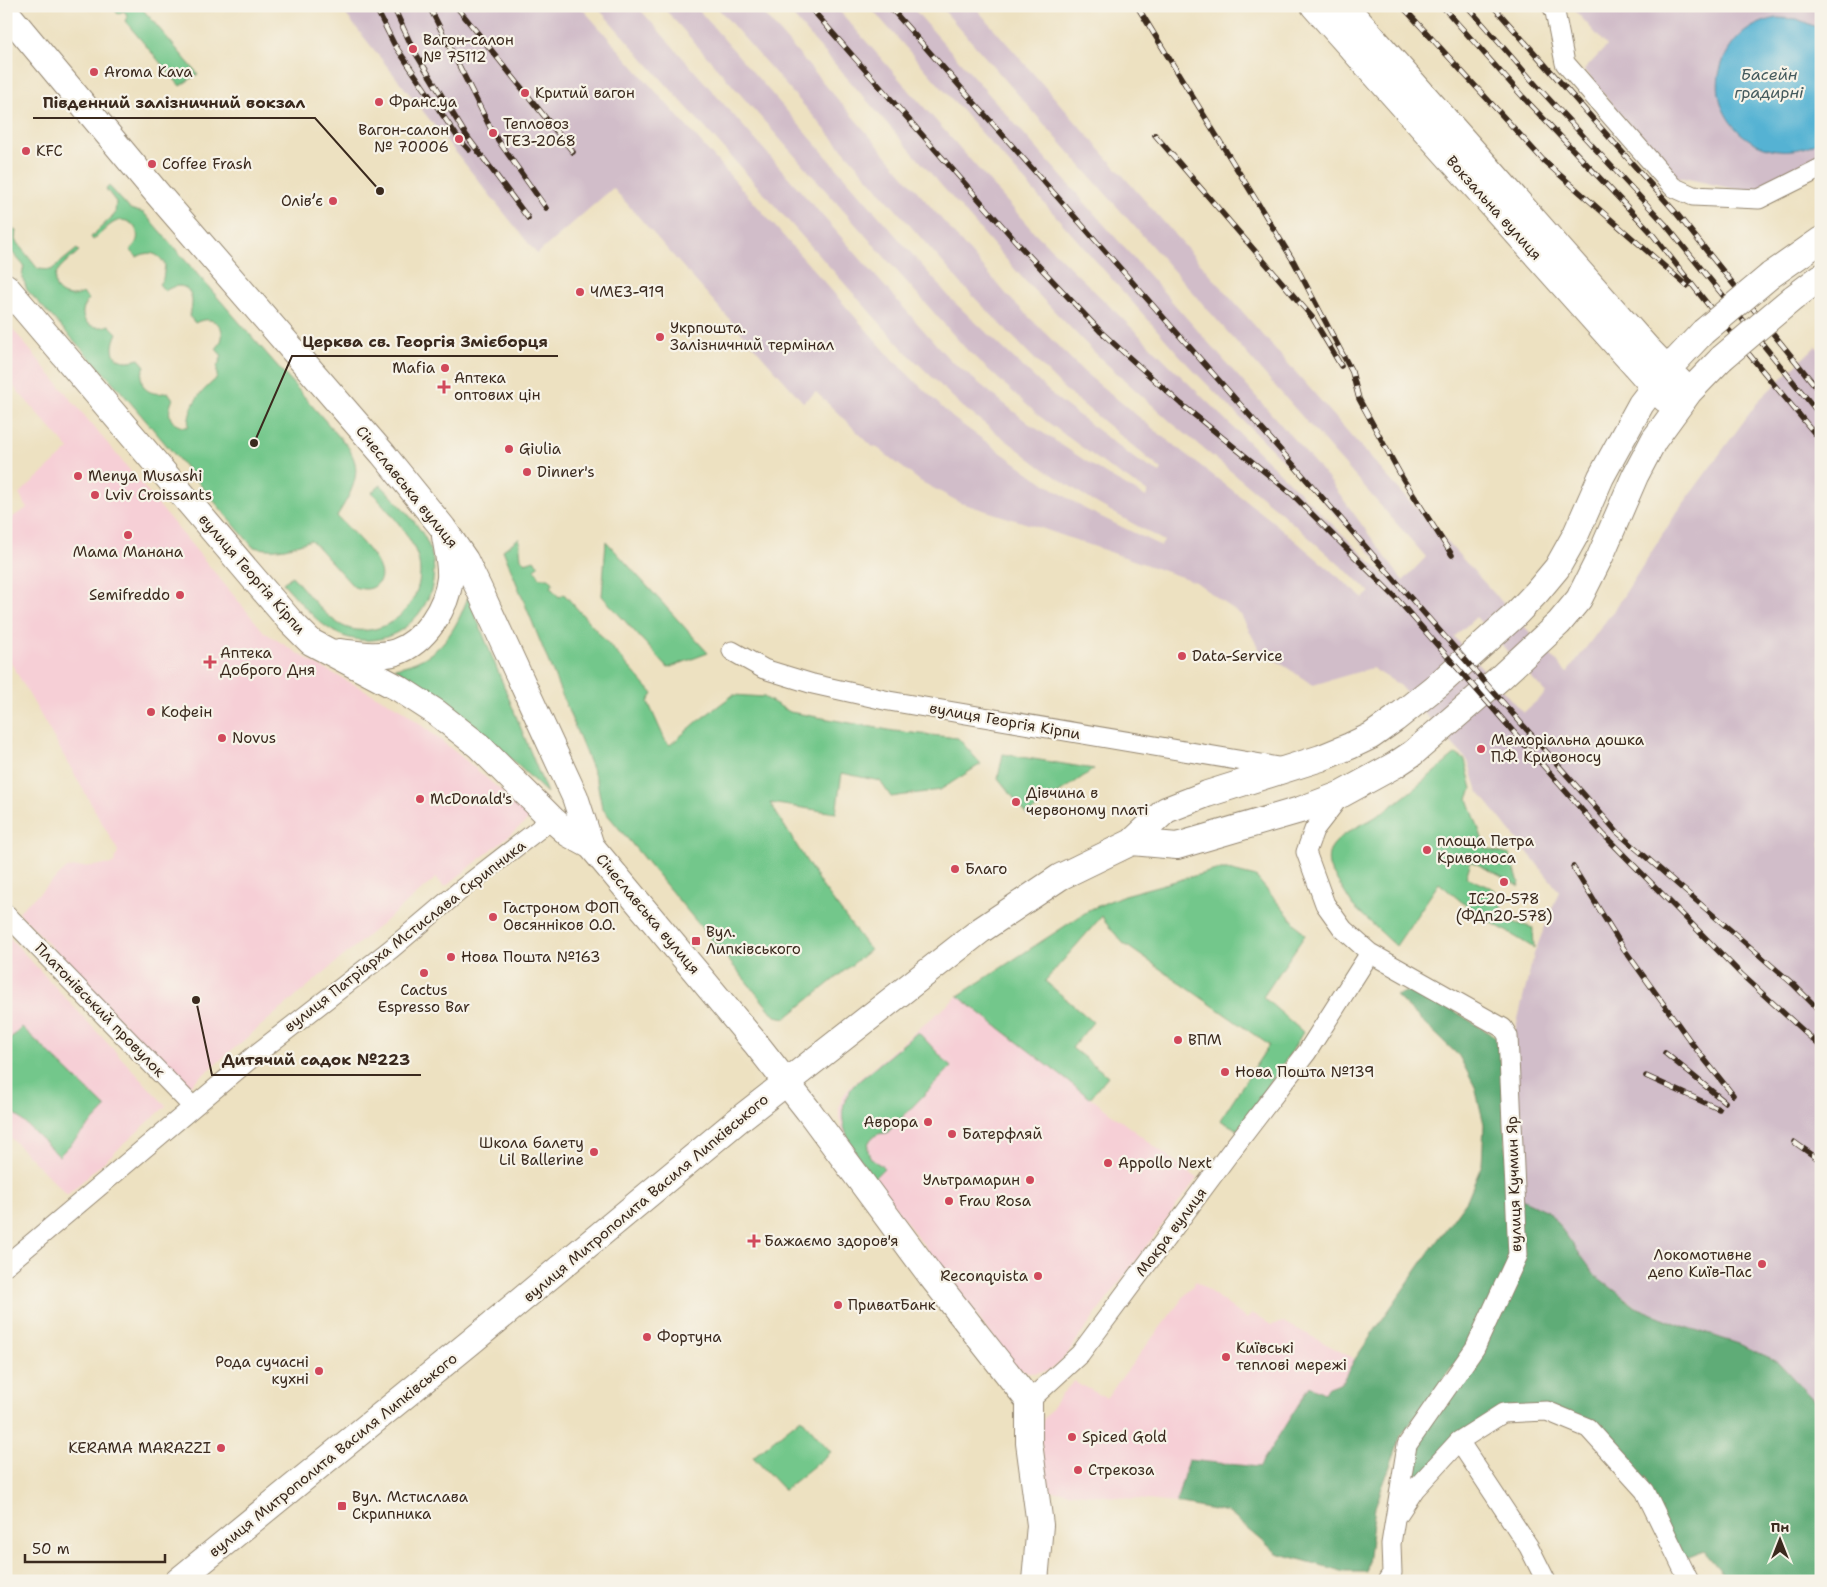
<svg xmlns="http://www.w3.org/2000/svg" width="1827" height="1587" font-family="'Shantell Sans',sans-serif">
  <rect width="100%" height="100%" fill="#f7f3e8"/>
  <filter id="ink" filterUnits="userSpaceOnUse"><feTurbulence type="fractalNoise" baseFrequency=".02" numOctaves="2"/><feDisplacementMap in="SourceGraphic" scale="10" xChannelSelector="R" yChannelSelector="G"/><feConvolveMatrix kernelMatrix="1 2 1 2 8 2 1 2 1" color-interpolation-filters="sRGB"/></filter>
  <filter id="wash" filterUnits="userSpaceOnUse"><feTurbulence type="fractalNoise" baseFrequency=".0096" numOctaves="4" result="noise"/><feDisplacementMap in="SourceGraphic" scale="20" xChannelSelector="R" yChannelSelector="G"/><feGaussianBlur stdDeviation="1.12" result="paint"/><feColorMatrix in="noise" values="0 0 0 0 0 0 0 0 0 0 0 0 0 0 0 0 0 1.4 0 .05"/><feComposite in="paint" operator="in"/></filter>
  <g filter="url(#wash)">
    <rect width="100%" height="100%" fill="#ede1c1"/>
    <!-- built -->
    <path fill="#f6cfd6" d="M6 321 264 632 315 664 401 709 463 758 532 817 445 887 436 878 186 1089 18 912 67 868 114 864 118 851 6 654V521L27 508 19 494 69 449 6 378Z
      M6 934 166 1106 67 1195 6 1133Z
      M958 996 1105 1109 1197 1178 1060 1363 1047 1371 1031 1373 1016 1368 849 1146 842 1129 839 1117V1107L843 1096 852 1085Z
      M1196 1281 1247 1319 1252 1313 1271 1325 1284 1322 1355 1359 1342 1382 1327 1388 1324 1394 1310 1386 1259 1467 1188 1460 1176 1503 1046 1490 1040 1435 1043 1420 1061 1395 1074 1381 1106 1398Z"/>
    <!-- industrial -->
    <path fill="#d1bdc9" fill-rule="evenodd" d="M339 6H580L894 361 953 418 1035 477 1085 509 1161 546 1164 541 1091 500 1041 467 964 408 904 350 596 6H637L949 359 1028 423 1107 475 1146 497 1148 492 1110 468 1038 415 967 350 662 6H695L953 301 1056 398 1135 459 1160 473 1162 470 1063 388 967 290 716 6H757L1008 296 1084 372 1162 436 1271 520 1363 598 1370 592 1278 510 1172 423 1099 357 1026 282 784 6H835L1032 230 1386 577 1390 574 1321 499 1190 367 869 6H911L1327 477 1403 581 1426 557 940 6H974L1385 474 1567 673 1617 606 1675 515 1760 399 1816 346 1821 351V1408L1777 1361 1739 1344 1683 1326 1637 1307 1596 1276 1549 1212 1515 1196 1513 1039 1534 954 1559 891 1478 791 1468 761 1398 684 1372 668 1313 685 1259 649 1241 615 1196 582 1041 528 961 503 920 481 875 446 873 447 816 392 803 402 613 188 537 254ZM1476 617 1546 693 1523 713 1454 637Z
      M1571 6H1821V161L1798 174 1749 192 1669 175 1584 70 1607 46Z"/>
    <!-- green -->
    <path fill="#73c78b" stroke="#577854" d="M112 6H140L198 74 180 86 125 21 127 17 126 13 123 11 118 14Z
      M109 186 130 209 144 213 349 448C351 453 354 458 355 463 359 482 346 501 337 516 348 529 396 570 376 585 370 591 361 589 354 587L311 540C288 548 277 552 253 547L119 389 27 290 22 275 24 266C13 252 1 246 11 228L16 230 15 240 38 269 51 270 77 249 79 251C72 258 60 265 56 274 50 293 69 301 83 293L89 299C74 317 89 333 109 325L117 333C107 354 116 366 139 359L145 366C135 385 148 398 168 392L173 399C166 413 169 427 188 427 190 402 199 394 217 378V367L222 356 216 349C232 331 215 312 195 323L189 316C198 295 186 277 165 291L159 284 163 279 165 265C159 253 149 250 137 257L130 250C133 247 136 244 137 240 140 227 127 216 115 222 107 226 100 235 93 240L91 237 115 214 116 202 106 189Z
      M381 485C397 503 418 521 428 544 451 596 401 655 346 637 319 628 302 603 283 583L292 576C307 592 329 624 351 629 395 639 434 591 415 550 406 529 387 510 372 492Z
      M519 538 521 558 525 563 534 560 539 565 535 569 540 578H549L553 583 551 588 559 597 564 594 653 694 648 702 665 740 670 745 698 721 733 695 764 697 790 712 894 731 958 738 981 764 940 790 891 797 880 781 842 773 836 813 770 803 822 886 870 950 786 1018 775 1016 602 808 597 781 503 550Z
      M606 541 708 653 668 668 602 596Z
      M468 597 547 793C498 746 454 704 395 668 437 660 454 635 468 597Z
      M1003 754 1094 769 1027 815 998 778Z
      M1456 754 1465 760 1472 789 1468 799 1486 849 1510 855 1520 886 1471 861 1466 877 1492 888 1498 894 1506 920 1533 928 1534 948 1474 912 1439 883 1396 946 1353 906 1330 869C1327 860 1328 851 1334 844 1345 831 1363 825 1377 816 1405 798 1430 775 1456 754Z
      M1216 870H1228L1256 877 1305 935 1263 997 1303 1032 1292 1051 1238 1130 1220 1120 1269 1045 1123 943 1105 922 1102 916 1045 981 1093 1022 1072 1048 1108 1076 1090 1098 958 996 1091 909 1124 895Z
      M22 1027 106 1108 59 1156 6 1105V1044Z
      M918 1032 951 1067 887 1133C873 1132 862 1144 871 1158 874 1163 880 1163 884 1168L873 1179C854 1148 827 1120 854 1085Z
      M801 1418 831 1452 784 1490 753 1457Z"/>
    <!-- forest -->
    <path fill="#5eac77" stroke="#4c6b4a" d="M1418 988 1499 1039 1513 1253 1473 1339 1401 1436 1375 1507 1367 1572H1345L1277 1553 1229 1513 1176 1503 1188 1460 1259 1467 1310 1386 1324 1393 1327 1388 1342 1382 1355 1359 1429 1252 1467 1200 1482 1164 1484 1124 1475 1087 1459 1056 1396 996Z
      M1515 1196 1549 1212 1596 1276 1636 1307 1683 1326 1739 1344 1777 1361 1821 1408V1581H1729L1704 1551 1679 1561 1645 1491 1588 1428 1547 1411 1503 1413 1459 1441 1394 1520 1407 1445 1505 1286Z"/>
    <!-- water -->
    <path fill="#54b2d3" stroke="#486e78" d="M1777 18 1797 19 1821 29V140C1760 177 1690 108 1730 48 1741 31 1757 22 1777 18Z"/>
  </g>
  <g filter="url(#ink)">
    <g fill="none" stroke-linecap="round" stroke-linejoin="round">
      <!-- street casing -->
      <g stroke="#948670" stroke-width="21">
        <path id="street" d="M1552 6 1555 12 1565 63 1673 187 1693 196 1759 199 1821 168
          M732 651 764 669 813 684 889 701 1284 768
          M1341 795 1314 830 1306 852 1325 904 1343 929 1370 953 1503 1028 1508 1036 1518 1255 1475 1348 1407 1445 1391 1544 1392 1573 1387 1581
          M6 914 193 1107
          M6 1265 255 1055 391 949 463 888 552 819
          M1029 1401 1080 1354 1228 1155 1307 1052 1370 953
          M1459 1441 1529 1547 1546 1581
          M1399 1513 1415 1489 1459 1441 1503 1413 1547 1411 1588 1428 1645 1491 1689 1581"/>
      </g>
      <!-- secondary casing -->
      <g stroke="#948670" stroke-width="28">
        <path id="secondary" d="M1314 6 1665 399
          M1345 6 1647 348 1680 382
          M6 12 156 192 383 454 443 528 465 560 479 589 575 797 591 846 757 1045 808 1110 931 1276 1029 1401V1443L1040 1525 1035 1581
          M1771 275 1821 240
          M6 287 255 580 291 622 311 642 400 689 437 713 479 746 552 819 569 834 591 846
          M1793 298 1821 277
          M339 652C357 654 378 658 396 652 425 642 447 607 450 578 451 564 447 549 445 536
          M1132 842 1177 846 1300 810 1342 794 1395 765 1413 753 1501 677 1559 623 1579 599 1600 557 1635 476 1654 440 1689 392 1722 358
          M178 1581 472 1341 737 1121 981 930 1060 877 1132 842 1166 810 1207 794 1321 758 1350 746 1371 736 1395 719 1440 683 1514 616 1537 592 1557 568 1576 534 1601 477 1641 404 1668 369 1703 332"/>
      </g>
      <!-- street -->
      <use href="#street" stroke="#fff" stroke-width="19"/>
      <!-- secondary -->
      <use href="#secondary" stroke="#fff" stroke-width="26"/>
      <!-- rail casing -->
      <g stroke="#3b2a1e" stroke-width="5.5">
        <path id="rail" d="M375 6 394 44 459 139 469 150
          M393 6 413 49 466 135 528 218
          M429 6 493 133 546 208
          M456 6 573 152
          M809 6 1019 245 1101 332 1181 404 1292 494 1396 598 1604 835 1741 974 1821 1047
          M889 6 1617 832 1794 985 1821 1012
          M1137 6 1294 262 1352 372 1359 399 1403 479 1452 555
          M1402 6 1544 161 1687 286
          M1442 6 1523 97 1649 230 1713 311 1821 441
          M1467 6 1536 85 1665 224 1821 416
          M1493 6 1677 214 1821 393
          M1155 135 1312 317 1341 366
          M1573 867 1624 949 1693 1045 1733 1095
          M1665 1053 1725 1102
          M1646 1076 1719 1109
          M1794 1142 1821 1161"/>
      </g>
      <!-- rail -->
      <use href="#rail" stroke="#f7f3e8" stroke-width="4" stroke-dasharray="11" stroke-linecap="butt"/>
      <!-- secondary-bridge casing -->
      <g stroke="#948670" stroke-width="28" stroke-linecap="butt">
        <path id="secondary-bridge" d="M1703 332 1771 275
          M1722 358 1793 298"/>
      </g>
      <!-- secondary-bridge -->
      <use href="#secondary-bridge" stroke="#fff" stroke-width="26"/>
    </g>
  </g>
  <!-- markers -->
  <g fill="#d1495b" stroke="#f7f3e8" stroke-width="2">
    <circle cx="413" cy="49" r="5"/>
    <circle cx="94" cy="72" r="5"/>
    <circle cx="525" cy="93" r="5"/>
    <circle cx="379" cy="102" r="5"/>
    <circle cx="493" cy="133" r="5"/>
    <circle cx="459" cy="139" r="5"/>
    <circle cx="26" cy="151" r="5"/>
    <circle cx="152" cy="164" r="5"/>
    <circle cx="333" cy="201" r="5"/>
    <circle cx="580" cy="292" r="5"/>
    <circle cx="660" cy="337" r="5"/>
    <circle cx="445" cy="368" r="5"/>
    <path d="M441.5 379.5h5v5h5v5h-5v5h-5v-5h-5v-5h5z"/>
    <circle cx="509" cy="449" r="5"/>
    <circle cx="527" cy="472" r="5"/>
    <circle cx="78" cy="476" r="5"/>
    <circle cx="95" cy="495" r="5"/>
    <circle cx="128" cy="535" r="5"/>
    <circle cx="180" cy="595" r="5"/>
    <circle cx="1182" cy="656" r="5"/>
    <path d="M207.5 654.5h5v5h5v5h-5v5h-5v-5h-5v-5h5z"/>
    <circle cx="151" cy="712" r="5"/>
    <circle cx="222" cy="738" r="5"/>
    <circle cx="1481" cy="749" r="5"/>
    <circle cx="420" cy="799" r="5"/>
    <circle cx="1016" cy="802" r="5"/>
    <circle cx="1427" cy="850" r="5"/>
    <circle cx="955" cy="869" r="5"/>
    <circle cx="1504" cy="882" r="5"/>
    <circle cx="493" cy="917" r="5"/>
    <rect x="691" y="936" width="10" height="10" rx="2.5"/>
    <circle cx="451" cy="957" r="5"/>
    <circle cx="424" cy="973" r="5"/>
    <circle cx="1178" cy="1040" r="5"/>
    <circle cx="1225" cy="1072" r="5"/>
    <circle cx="928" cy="1122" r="5"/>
    <circle cx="952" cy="1134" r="5"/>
    <circle cx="594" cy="1152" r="5"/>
    <circle cx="1108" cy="1163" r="5"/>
    <circle cx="1030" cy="1180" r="5"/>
    <circle cx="949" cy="1201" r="5"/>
    <path d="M751.5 1233.5h5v5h5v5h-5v5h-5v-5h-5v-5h5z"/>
    <circle cx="1762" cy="1264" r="5"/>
    <circle cx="1038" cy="1276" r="5"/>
    <circle cx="838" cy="1305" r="5"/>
    <circle cx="647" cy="1337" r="5"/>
    <circle cx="1226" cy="1357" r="5"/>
    <circle cx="319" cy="1371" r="5"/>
    <circle cx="1072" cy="1437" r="5"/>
    <circle cx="221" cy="1448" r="5"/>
    <circle cx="1078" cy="1470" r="5"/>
    <rect x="337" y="1501" width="10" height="10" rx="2.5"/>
  </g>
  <g text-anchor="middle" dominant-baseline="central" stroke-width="4.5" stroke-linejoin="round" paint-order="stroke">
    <!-- poi labels -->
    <g font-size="15" fill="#3b2a1e" stroke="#f7f3e8" text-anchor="start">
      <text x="423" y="40">Вагон-салон<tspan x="423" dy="17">№ 75112</tspan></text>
      <text x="104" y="72">Aroma Kava</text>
      <text x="535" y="93">Критий вагон</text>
      <text x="389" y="102">Франс.уа</text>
      <text x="503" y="124">Тепловоз<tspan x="503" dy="17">ТЕ3-2068</tspan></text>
      <text x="449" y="130" text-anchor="end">Вагон-салон<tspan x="449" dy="17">№ 70006</tspan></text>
      <text x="36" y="151">KFC</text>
      <text x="162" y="164">Coffee Frash</text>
      <text x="323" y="201" text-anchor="end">Олівʼє</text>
      <text x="590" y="292">ЧМЕ3-919</text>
      <text x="670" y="328">Укрпошта.<tspan x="670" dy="17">Залізничний термінал</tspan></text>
      <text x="435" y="368" text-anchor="end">Mafia</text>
      <text x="454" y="378">Аптека<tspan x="454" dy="17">оптових цін</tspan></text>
      <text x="519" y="449">Giulia</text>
      <text x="537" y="472">Dinner's</text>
      <text x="88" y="476">Menya Musashi</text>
      <text x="105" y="495">Lviv Croissants</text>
      <text x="128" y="552" text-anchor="middle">Мама Манана</text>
      <text x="170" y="595" text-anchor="end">Semifreddo</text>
      <text x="220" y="653">Аптека<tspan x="220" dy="17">Доброго Дня</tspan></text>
      <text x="1192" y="656">Data-Service</text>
      <text x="161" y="712">Кофеiн</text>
      <text x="232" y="738">Novus</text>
      <text x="1491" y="740">Меморіальна дошка<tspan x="1491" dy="17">П.Ф. Кривоносу</tspan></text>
      <text x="1026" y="793">Дівчина в<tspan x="1026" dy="17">червоному платі</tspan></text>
      <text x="430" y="799">McDonald's</text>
      <text x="1437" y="841">площа Петра<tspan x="1437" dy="17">Кривоноса</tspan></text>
      <text x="965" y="869">Благо</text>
      <text x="1504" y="899" text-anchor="middle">ІС20-578<tspan x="1504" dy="17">(ФДп20-578)</tspan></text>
      <text x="503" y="908">Гастроном ФОП<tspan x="503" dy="17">Овсянніков О.О.</tspan></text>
      <text x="706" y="932">Вул.<tspan x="706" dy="17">Липківського</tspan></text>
      <text x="461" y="957">Нова Пошта №163</text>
      <text x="424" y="990" text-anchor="middle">Cactus<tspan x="424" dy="17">Espresso Bar</tspan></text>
      <text x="1188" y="1040">ВПМ</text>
      <text x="1235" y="1072">Нова Пошта №139</text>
      <text x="918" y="1122" text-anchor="end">Аврора</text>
      <text x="962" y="1134">Батерфляй</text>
      <text x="584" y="1143" text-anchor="end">Школа балету<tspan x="584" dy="17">Lil Ballerine</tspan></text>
      <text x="1118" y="1163">Appollo Next</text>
      <text x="1020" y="1180" text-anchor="end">Ультрамарин</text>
      <text x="959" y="1201">Frau Rosa</text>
      <text x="764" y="1241">Бажаємо здоров'я</text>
      <text x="1752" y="1255" text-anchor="end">Локомотивне<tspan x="1752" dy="17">депо Київ-Пас</tspan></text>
      <text x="1028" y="1276" text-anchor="end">Reconquista</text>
      <text x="848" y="1305">ПриватБанк</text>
      <text x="657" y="1337">Фортуна</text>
      <text x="1236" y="1348">Київські<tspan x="1236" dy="17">теплові мережі</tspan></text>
      <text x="309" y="1362" text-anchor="end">Рода сучасні<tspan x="309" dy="17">кухні</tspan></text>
      <text x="1082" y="1437">Spiced Gold</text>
      <text x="211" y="1448" text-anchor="end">KERAMA MARAZZI</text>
      <text x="1088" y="1470">Стрекоза</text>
      <text x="352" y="1497">Вул. Мстислава<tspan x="352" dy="17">Скрипника</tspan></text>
    </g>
    <!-- street labels -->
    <g font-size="15" fill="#3b2a1e" stroke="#f7f3e8">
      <text transform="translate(1494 208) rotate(48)">Вокзальна вулиця</text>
      <text transform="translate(407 487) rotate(51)">Січеславська вулиця</text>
      <text transform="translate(252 574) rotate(49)">вулиця Георгія Кірпи</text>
      <text transform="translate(1005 721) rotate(10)">вулиця Георгія Кірпи</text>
      <text transform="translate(648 914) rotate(50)">Січеславська вулиця</text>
      <text transform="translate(405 936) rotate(-38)">вулиця Патріарха Мстислава Скрипника</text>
      <text transform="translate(100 1010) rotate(46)">Платонівський провулок</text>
      <text transform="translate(1514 1184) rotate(-92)">вулиця Кучмин Яр</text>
      <text transform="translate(646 1198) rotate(-40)">вулиця Митрополита Василя Липківського</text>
      <text transform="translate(1171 1232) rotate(-53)">Мокра вулиця</text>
      <text transform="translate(333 1455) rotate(-39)">вулиця Митрополита Василя Липківського</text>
    </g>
    <!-- water labels -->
    <g font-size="16" font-style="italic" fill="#445a5d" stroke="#f7f3e8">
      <text x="1769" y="74">Басейн<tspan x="1769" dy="18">градирні</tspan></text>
    </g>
  </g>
  <!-- callouts -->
  <path fill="none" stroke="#3b2a1e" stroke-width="2" d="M380 191L315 118H33M254 443L292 356H558M196 1000L212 1075H421"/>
  <g fill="#3b2a1e" stroke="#f7f3e8" stroke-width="2">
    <circle cx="380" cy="191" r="5"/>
    <circle cx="254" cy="443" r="5"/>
    <circle cx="196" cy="1000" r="5"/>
  </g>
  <g font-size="16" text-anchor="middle" font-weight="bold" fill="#3b2a1e" stroke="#f7f3e8" stroke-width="4.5" stroke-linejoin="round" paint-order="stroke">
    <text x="174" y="108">Південний залізничний вокзал</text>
    <text x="425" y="347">Церква св. Георгія Змієборця</text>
    <text x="316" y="1065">Дитячий садок №223</text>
  </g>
  <!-- margin -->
  <rect width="1827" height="1587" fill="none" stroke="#f7f3e8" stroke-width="25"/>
  <!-- north arrow -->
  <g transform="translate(1780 1540)" stroke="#f7f3e8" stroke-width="4" paint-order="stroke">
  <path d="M0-4L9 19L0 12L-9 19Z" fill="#3b2a1e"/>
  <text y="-8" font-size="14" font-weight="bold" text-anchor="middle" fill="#3b2a1e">Пн</text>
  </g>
  <!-- scale -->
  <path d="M25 1554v8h140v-8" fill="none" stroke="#3b2a1e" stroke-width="2.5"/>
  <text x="32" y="1554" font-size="15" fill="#3b2a1e" stroke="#f7f3e8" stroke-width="4" paint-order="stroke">50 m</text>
</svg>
